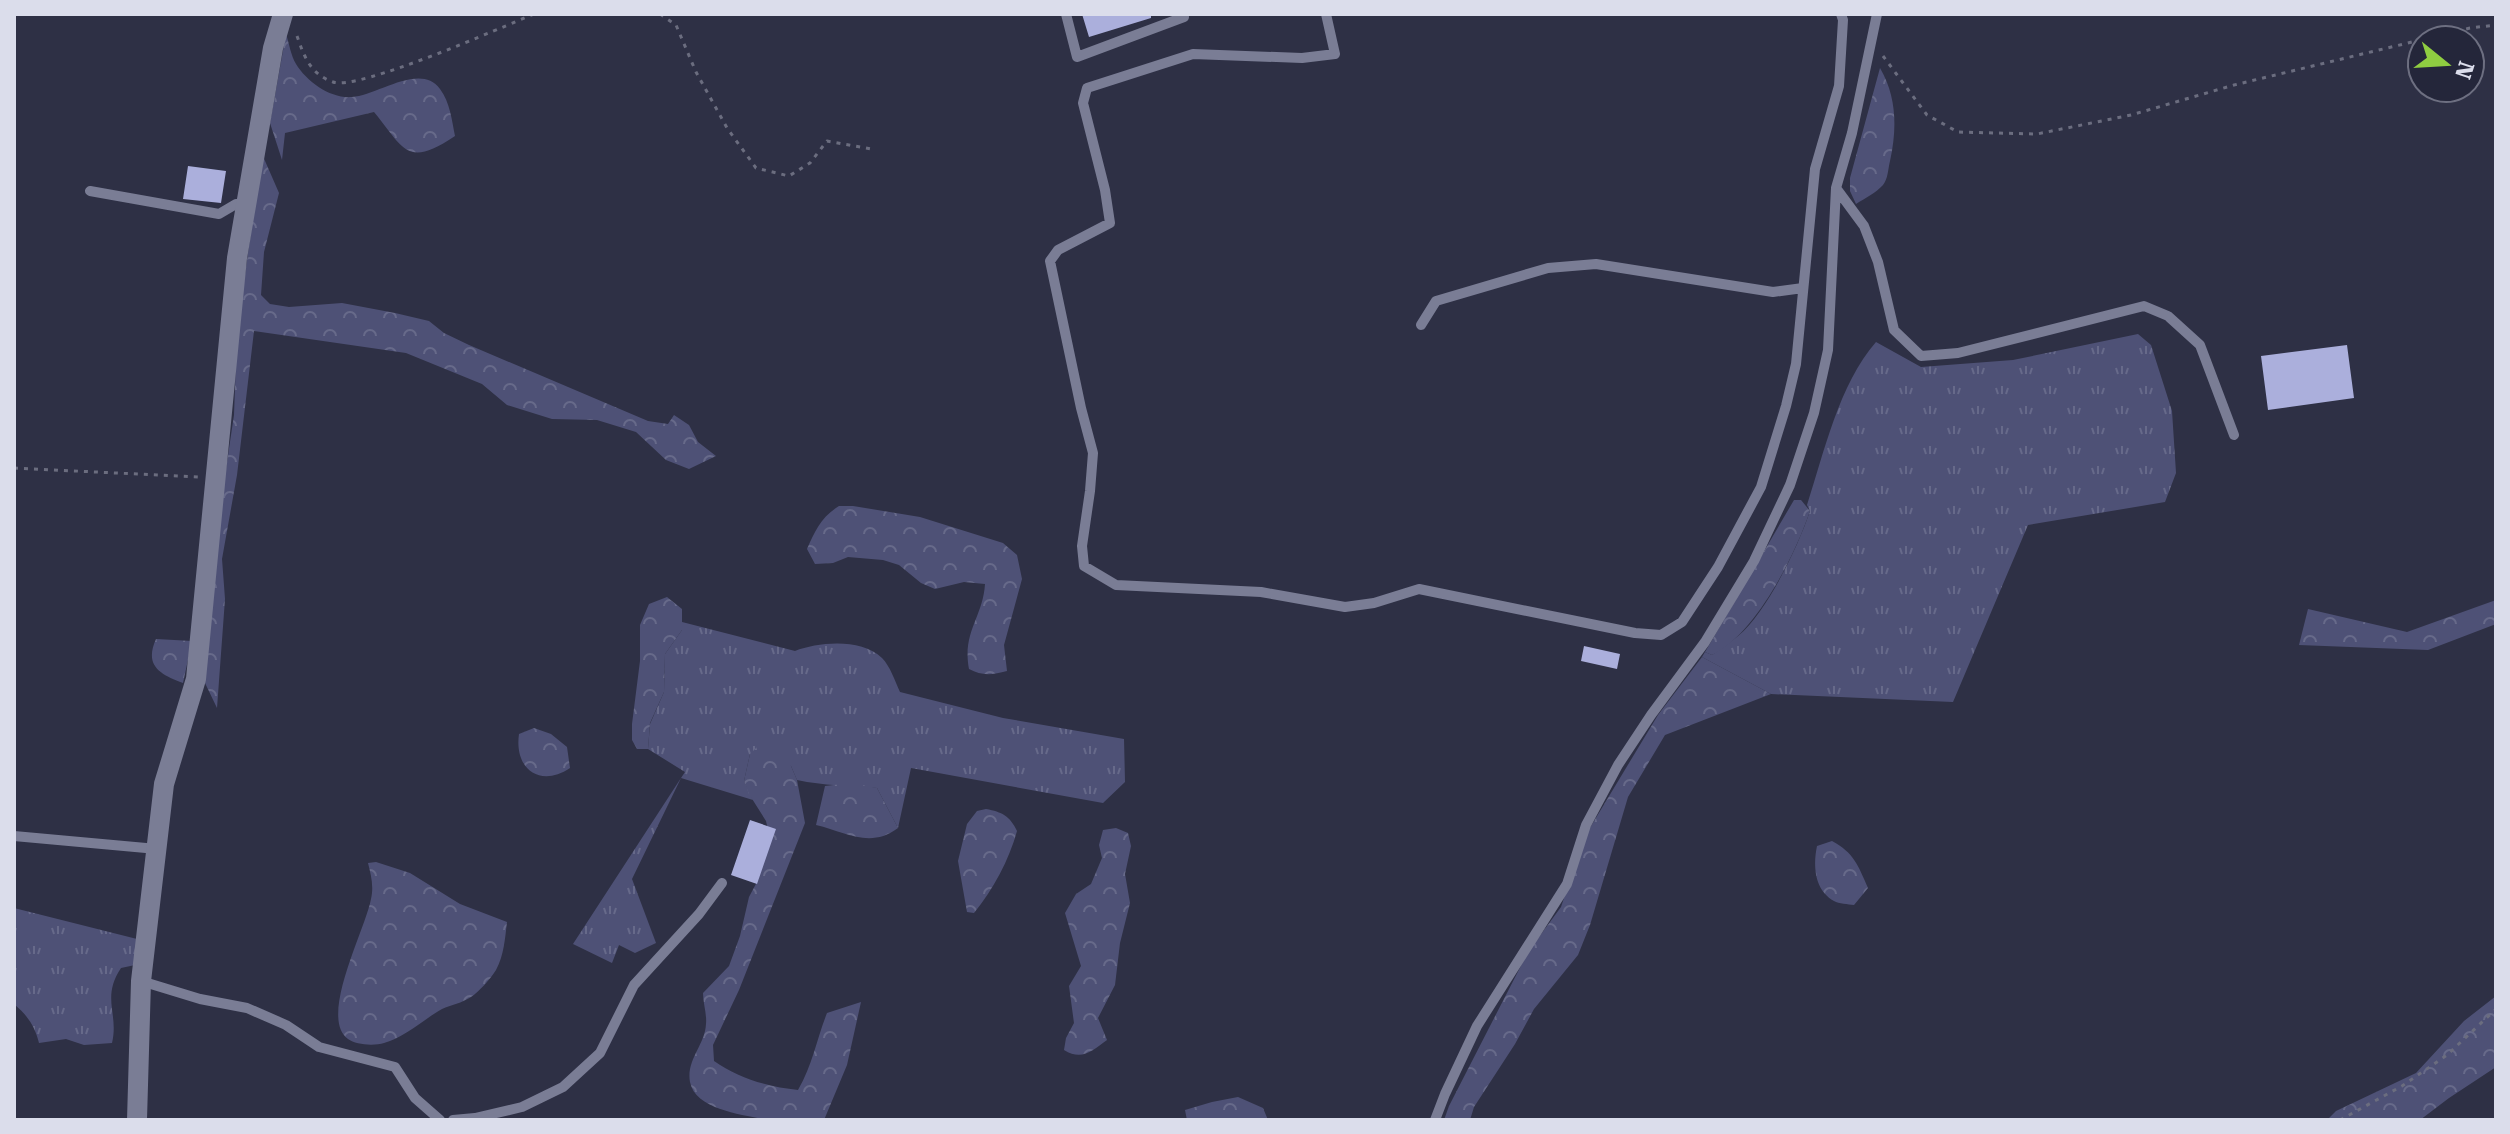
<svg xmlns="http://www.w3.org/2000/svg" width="2510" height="1134" font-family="'Roboto Serif',serif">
<defs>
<pattern id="grass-tufts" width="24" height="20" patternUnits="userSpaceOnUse" patternTransform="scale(2)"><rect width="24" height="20" fill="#4e5176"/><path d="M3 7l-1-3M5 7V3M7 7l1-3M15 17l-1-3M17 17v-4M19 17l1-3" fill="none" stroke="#676a8a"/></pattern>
<pattern id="forest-crowns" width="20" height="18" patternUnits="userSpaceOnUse" patternTransform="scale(2)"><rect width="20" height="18" fill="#4e5176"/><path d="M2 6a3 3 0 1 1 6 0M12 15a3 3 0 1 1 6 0" fill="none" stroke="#676a8a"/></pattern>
</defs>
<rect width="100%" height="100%" fill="#2e3045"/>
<path fill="url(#grass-tufts)" d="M2138,334L2151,345L2172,411L2176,473L2165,502L2028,525L1953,702L1771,694L1702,657L1705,652L1712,655C1721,649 1730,643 1738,636C1767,612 1798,547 1810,511L1807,505C1824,453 1839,384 1876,342L1921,367L2013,360Z
M682,622L795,651C819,642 861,638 882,658C890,666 895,681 900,692L1003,718L1124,739L1125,782L1103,803L911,768L898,828L877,788C849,785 824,786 797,780L791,766L750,754L744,781L753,800L681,778L632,879L656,943L635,953L619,945L612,963L573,944L681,778L685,772L648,749L650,724L664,692L665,654L682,630Z
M14,908L137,939L135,965L121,968C101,998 119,1014 112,1043L84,1045L66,1039L39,1043C35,1026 27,1015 14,1004Z"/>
<path fill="url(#forest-crowns)" d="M286,34C289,43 291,56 296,64C307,82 331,99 352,97C377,96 420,62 440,89C450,102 452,121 455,136C406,169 404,148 374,112L285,133L282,160L270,123Z
M1880,68C1897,97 1897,129 1890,161C1888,169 1888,179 1883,185C1876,193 1865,198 1856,204L1850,191V178Z
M262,154L279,193L264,252L261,295L270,304L289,307L342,303L395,313L429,321L444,333L469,345L648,421L668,424L674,415L689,425L698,442L716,456L689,469L666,460L636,432L597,420L552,419L507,405L482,384L406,353L254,331L237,475L222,559L225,599L217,708L205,683L223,489L234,415L237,331Z
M1794,500H1801L1810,511C1795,555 1756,634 1712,655L1705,652Z
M839,506H853L920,517L1003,543L1017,555L1022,579L1004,645L1007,671C992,675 982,676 969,669C962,632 983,617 985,584L964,582L935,589L921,583L899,565L883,560L848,557L833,563L815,564L807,549C815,531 821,517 839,506Z
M667,597L682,609V630L665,654L664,692L650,723L648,749H637L632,740V724L640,661V625L649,604Z
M2496,600V624L2428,650L2299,645L2308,609L2407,632Z
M156,639L192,641L183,683C160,674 144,666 156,639Z
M1702,657L1771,694L1665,735L1628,797L1590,925L1578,955L1534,1009L1515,1044L1474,1107L1470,1120H1444L1449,1106L1528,952L1561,907L1585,836L1658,715Z
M534,728L551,734L567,747L570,768C540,788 514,769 519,734Z
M768,746L782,753L791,766L797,780L805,823L739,990L713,1045L714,1061C738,1078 768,1087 798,1090C813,1064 816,1041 827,1013L861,1002L847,1065L824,1120C805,1120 781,1124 762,1119C740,1114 695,1109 690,1082C686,1060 705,1045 706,1024C707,1014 703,1003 703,993L729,966L740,936L749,897L758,880L769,834L766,821L749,794L744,781L750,754L757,747Z
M851,783L877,788L898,828C870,849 846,832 816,825L825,786Z
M986,809C1002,812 1010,816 1017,831C1009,860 993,890 974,913L967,912L958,861L967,824L977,811Z
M1116,828L1128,833L1131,846L1125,874L1130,903L1120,943L1115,985L1098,1018L1107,1040C1092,1051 1082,1061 1064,1050L1066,1038L1074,1023L1069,986L1081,966L1065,913L1076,894L1091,884L1102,858L1099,845L1103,830Z
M1832,841C1854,853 1858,865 1868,888L1854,905C1848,904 1839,904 1834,901C1814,890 1813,865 1817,846Z
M376,862L410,873L460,904L507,922C505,938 504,955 496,970C491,978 479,992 471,997C462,1003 451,1005 442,1009C424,1019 404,1038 384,1043C374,1046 356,1045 348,1039C318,1018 366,928 371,899C374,886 371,875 368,863Z
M2496,996V1067L2449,1098L2420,1120H2327L2336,1111L2416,1073L2464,1021Z
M1238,1097L1263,1108L1268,1120H1187L1185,1110L1212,1102Z"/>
<path fill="#abafdc" d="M1082,14H1151V18L1089,37Z
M188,166L226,171L221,203L183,199Z
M2347,345L2354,398L2268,410L2261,356Z
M1584,646L1620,654L1617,669L1581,661Z
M750,820L776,829L757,884L731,875Z"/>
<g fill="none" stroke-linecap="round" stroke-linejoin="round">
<path stroke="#6b6d7f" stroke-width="3" stroke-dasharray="4 6" stroke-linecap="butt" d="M660,14L676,25L696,72L727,128L756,168L789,176L810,163L827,141L871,149
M297,36C304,56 310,74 333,82C358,91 502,27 534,14
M1883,56L1927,115L1958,132L2037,134L2131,115L2234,85L2470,28L2496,25
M14,468L198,477
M2340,1120L2402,1086L2447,1055L2496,1009"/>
<path stroke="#7a7d95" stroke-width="10" d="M1066,14L1077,57L1184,17L1183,14
M1326,14L1335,54L1302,58L1193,54L1087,88L1083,103L1105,190L1110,223L1058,250L1050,261L1081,408L1093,453L1090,491L1082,546L1084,566L1116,585L1261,592L1345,607L1374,603L1419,589L1635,633L1661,635L1682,622L1718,567L1761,487L1786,406L1796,364L1815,169L1839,86L1843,20L1841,14
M1836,188L1864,226L1878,262L1894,330L1921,356L1958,353L2144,306L2168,316L2200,345L2234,435
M90,191L219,214L236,204L245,206
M1421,325L1436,301L1548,268L1596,264L1773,292L1803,288
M14,836L157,849
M141,981L200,999L247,1008L286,1025L319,1047L395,1067L415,1098L440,1120
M453,1120L475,1118L522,1107L563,1087L600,1053L634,985L699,914L722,883
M1435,1120L1445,1094L1477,1026L1567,884L1586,825L1618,765L1651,715L1705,642L1754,561L1790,485L1814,413L1828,350L1836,188L1852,133L1877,14"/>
<path stroke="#7a7d95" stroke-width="20" d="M137,1120L141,981L164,784L196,679L237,258L273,48L283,14"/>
</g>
<rect width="2510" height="1134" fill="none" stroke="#dbddeb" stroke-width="32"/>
<g transform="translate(2446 64) rotate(108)"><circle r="38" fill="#24263a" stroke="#6d6f81" stroke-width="2"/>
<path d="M0-6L14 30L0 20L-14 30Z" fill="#8fcd41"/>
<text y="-12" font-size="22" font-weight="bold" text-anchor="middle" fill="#dbddeb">N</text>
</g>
</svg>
